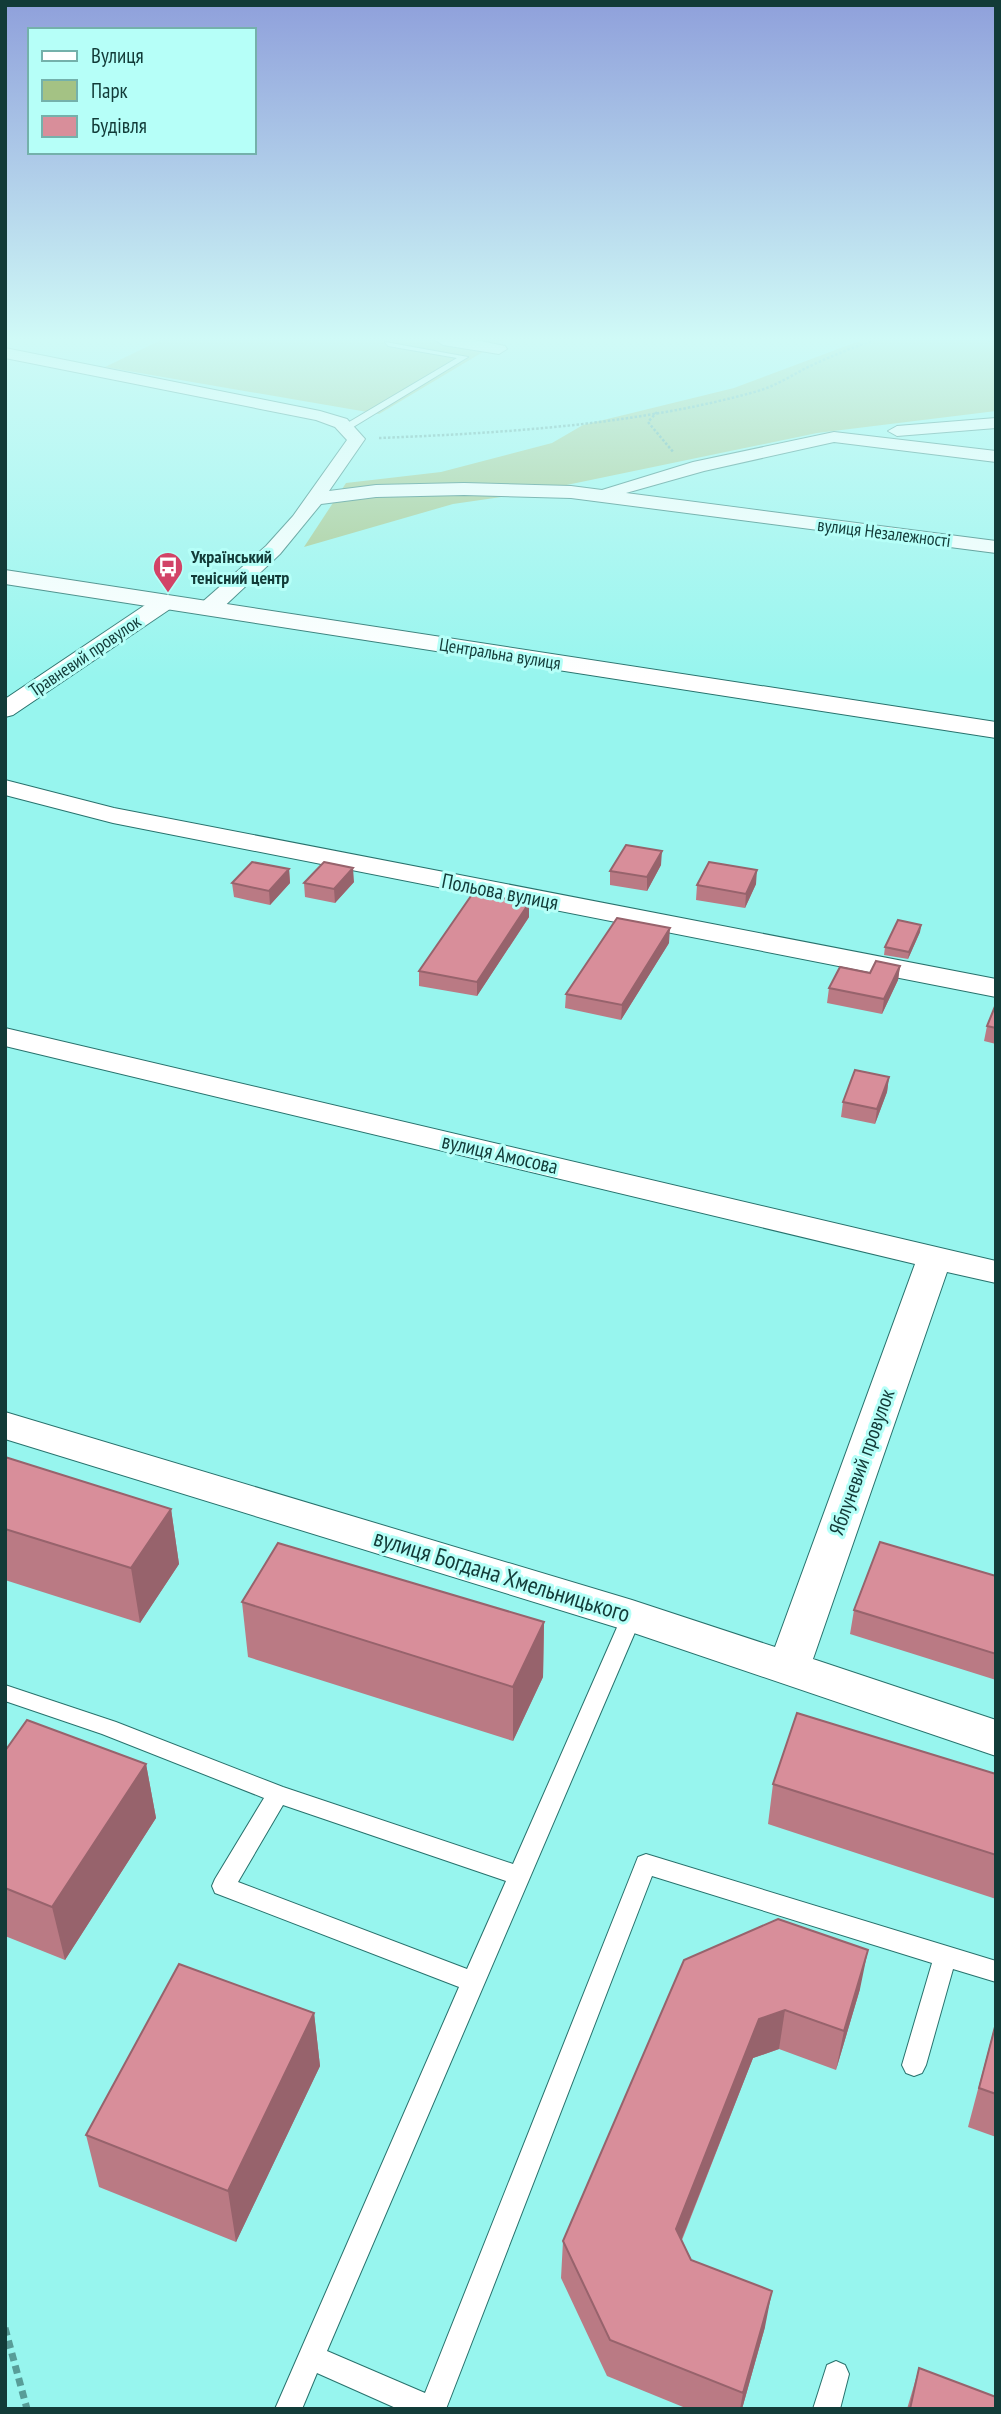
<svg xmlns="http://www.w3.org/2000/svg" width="1001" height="2414" font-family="'PT Sans Narrow',sans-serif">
<rect width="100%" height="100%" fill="#97f5ee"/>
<path fill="#a4c284" d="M161,340H503L379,414L105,367Z
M862,340H996V411L817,433L528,493L453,504L304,547L346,483L441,472L552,443L583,425L734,388Z"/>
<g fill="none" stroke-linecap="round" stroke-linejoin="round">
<g stroke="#28726d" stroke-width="2">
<path id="lane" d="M385,342L468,357L350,429H344V425L457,358L388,346Z
M632,1608L639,1611L642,1616L327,2351L425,2393L638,1857L646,1854L996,1961V1982L953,1969L926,2065L922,2073L914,2076L906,2073L902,2065L932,1963L652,1876L446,2409H398L317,2373L302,2409H275L459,1987L215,1893L212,1886L215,1879L264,1798L102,1734L5,1701V1685L116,1722L283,1787L513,1864L622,1616L625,1611ZM283,1805L506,1881L467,1969L238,1882Z
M836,2361L845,2365L849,2374L840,2409H813L827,2365Z"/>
</g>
<g stroke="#28726d" stroke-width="2">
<path id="street" d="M435,340H475L505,346L507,349L499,354L443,345Z
M5,348L320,411L347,419L365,439L329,491L376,485L464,483L571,486L602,490L693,462L834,432L996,451V462L834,442L704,471L626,493L996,541V553L571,498L464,495L376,497L321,504L280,554L216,614H200L197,609L200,604L266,546L293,516L347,440L335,427L316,420L5,358Z
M996,418V428L897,436L888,431L897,426Z
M165,596L173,597L176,602L173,607L13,715L5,717V699L157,597Z
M5,780L114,808L996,979V997L113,823L5,795Z
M5,1028L996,1261V1283L947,1272L813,1659L996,1720V1756L625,1630L5,1439V1412L632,1600L775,1647L915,1264L5,1046Z"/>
</g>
<g stroke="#28726d" stroke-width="2">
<path id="secondary" d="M5,570L996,722V738L5,584Z"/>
</g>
<path stroke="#589d98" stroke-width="2.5" stroke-dasharray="2.5 2" stroke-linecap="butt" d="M988,340L996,343
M657,412L648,422L674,453
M379,438C503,433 638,425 758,391C775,386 791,376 806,368C829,357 851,348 875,340"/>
<path stroke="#589d98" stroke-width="7" stroke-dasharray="8 5" stroke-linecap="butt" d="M5,2328L27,2409"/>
<use href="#lane" fill="#fff" fill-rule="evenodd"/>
<use href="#street" fill="#fff" fill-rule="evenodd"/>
<use href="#secondary" fill="#fff" fill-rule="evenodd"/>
</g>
<path fill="#ba7a84" d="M661,865L647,891L610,885V871Z
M289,869L290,883L270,905L234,897L232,883Z
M354,882L335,903L305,897L304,883Z
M756,884L745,908L696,900L697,885Z
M529,903V917L477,996L419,986V971Z
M921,925L920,932L908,959L884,955L885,947Z
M669,943L621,1020L565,1008L566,994Z
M900,966L898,980L882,1014L827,1003L829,988L870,973Z
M996,1004V1044L984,1041L987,1026Z
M889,1077L887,1092L875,1124L841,1117L843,1102Z
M5,1457L171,1509L179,1564L140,1623L5,1580Z
M996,1576V1680L850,1634L854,1610Z
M242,1602L544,1622L543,1677L513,1741L248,1657Z
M5,1751L146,1764L156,1818L65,1960L5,1936Z
M996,1774V1899L768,1824L773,1784Z
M684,1960L860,1989L836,2070L779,2049L753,2058L682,2240L691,2260L765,2327L742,2409H688L607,2376L561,2278L563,2241Z
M314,2013L320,2066L236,2242L99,2187L86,2135Z
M996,2021V2137L968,2127Z
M919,2368L996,2409H907Z"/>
<path fill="#97636c" d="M662,851L661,865L647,891V877Z
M353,868L354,882L335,903L334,889Z
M289,869L290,883L270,905L269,891Z
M757,870L756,884L745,908L746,894Z
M529,903V917L477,996V982Z
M921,925L920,932L908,959L909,952Z
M670,928L669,943L621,1020L622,1005Z
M900,966L898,980L882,1014L884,999Z
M889,1077L887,1092L875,1124L877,1109Z
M171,1509L179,1564L140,1623L131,1568Z
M544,1622L543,1677L513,1741V1687Z
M146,1764L156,1818L65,1960L52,1907Z
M868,1950L860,1989L836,2070L844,2031Z
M785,2010L779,2049L753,2058L671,2266L676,2229L759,2019Z
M314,2013L320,2066L236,2242L228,2191Z
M772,2291L765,2327L742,2409H740L743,2393Z"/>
<path fill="#d88e9a" stroke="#97636c" stroke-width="2" d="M626,845L662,851L647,877L610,871Z
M252,862L289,869L269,891L232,883Z
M324,862L353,868L334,889L304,883Z
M709,862L757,870L746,894L697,885Z
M473,893L529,903L477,982L419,971Z
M617,918L670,928L622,1005L566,994Z
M898,920L921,925L909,952L885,947Z
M876,961L900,966L884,999L829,988L840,967L870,973Z
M996,1004V1028L987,1026Z
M855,1070L889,1077L877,1109L843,1102Z
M5,1457L171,1509L131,1568L5,1529Z
M880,1542L996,1576V1654L854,1610Z
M278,1543L544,1622L513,1687L242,1602Z
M797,1713L996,1774V1855L773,1784Z
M27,1720L146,1764L52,1907L5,1888V1751Z
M778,1919L868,1950L844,2031L785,2010L759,2019L676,2229L691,2260L772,2291L743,2393L610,2340L563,2241L684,1960Z
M179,1964L314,2013L228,2191L86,2135Z
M996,2023V2094L979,2088Z
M919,2368L996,2397V2409H910Z"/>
<linearGradient id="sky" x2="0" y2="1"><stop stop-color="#8fa0db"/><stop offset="0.5" stop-color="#d0faf7"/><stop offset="1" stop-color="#d0faf7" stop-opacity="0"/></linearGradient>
<rect width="1001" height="678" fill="url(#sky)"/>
<defs>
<g id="bus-pin" transform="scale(1.575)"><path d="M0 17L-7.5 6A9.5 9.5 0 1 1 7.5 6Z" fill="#d24367" stroke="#b6fff8"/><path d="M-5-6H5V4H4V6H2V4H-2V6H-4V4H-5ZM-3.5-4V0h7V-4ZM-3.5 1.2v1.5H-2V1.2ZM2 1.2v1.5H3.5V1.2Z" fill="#fff"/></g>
</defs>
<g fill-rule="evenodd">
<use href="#bus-pin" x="168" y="567"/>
</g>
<g text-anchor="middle" stroke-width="6" stroke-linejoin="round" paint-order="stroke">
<g font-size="18" fill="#123b38" stroke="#b6fff8">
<text transform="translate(884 533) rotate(7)" y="6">вулиця Незалежності</text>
<text transform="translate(500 654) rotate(9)" y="6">Центральна вулиця</text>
<text transform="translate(85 656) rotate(-34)" y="6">Травневий провулок</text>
</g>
<g font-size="18" font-weight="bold" fill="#123b38" stroke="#b6fff8" text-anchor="start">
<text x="191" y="563">Український<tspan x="191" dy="21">тенісний центр</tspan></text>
</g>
<g font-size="21" fill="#123b38" stroke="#b6fff8">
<text transform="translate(500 892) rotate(11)" y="7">Польова вулиця</text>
<text transform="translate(500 1154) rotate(13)" y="7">вулиця Амосова</text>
<text transform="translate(862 1462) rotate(-70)" y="7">Яблуневий провулок</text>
</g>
<g font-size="24" fill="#123b38" stroke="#b6fff8">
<text transform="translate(502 1576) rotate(17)" y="8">вулиця Богдана Хмельницького</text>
</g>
</g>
<rect width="1001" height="2414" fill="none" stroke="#123b38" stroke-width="14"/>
<rect x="28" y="28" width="228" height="126" fill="#b6fff8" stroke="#74b1ab" stroke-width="2"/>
<rect x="42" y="51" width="35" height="10" fill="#ffffff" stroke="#74b1ab" stroke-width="2"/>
<text x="91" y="63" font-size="21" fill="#123b38">Вулиця</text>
<rect x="42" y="80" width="35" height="21" fill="#a4c284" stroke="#74b1ab" stroke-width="2"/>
<text x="91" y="98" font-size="21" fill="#123b38">Парк</text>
<rect x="42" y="116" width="35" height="21" fill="#d88e9a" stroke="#74b1ab" stroke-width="2"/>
<text x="91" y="133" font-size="21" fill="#123b38">Будівля</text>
</svg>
